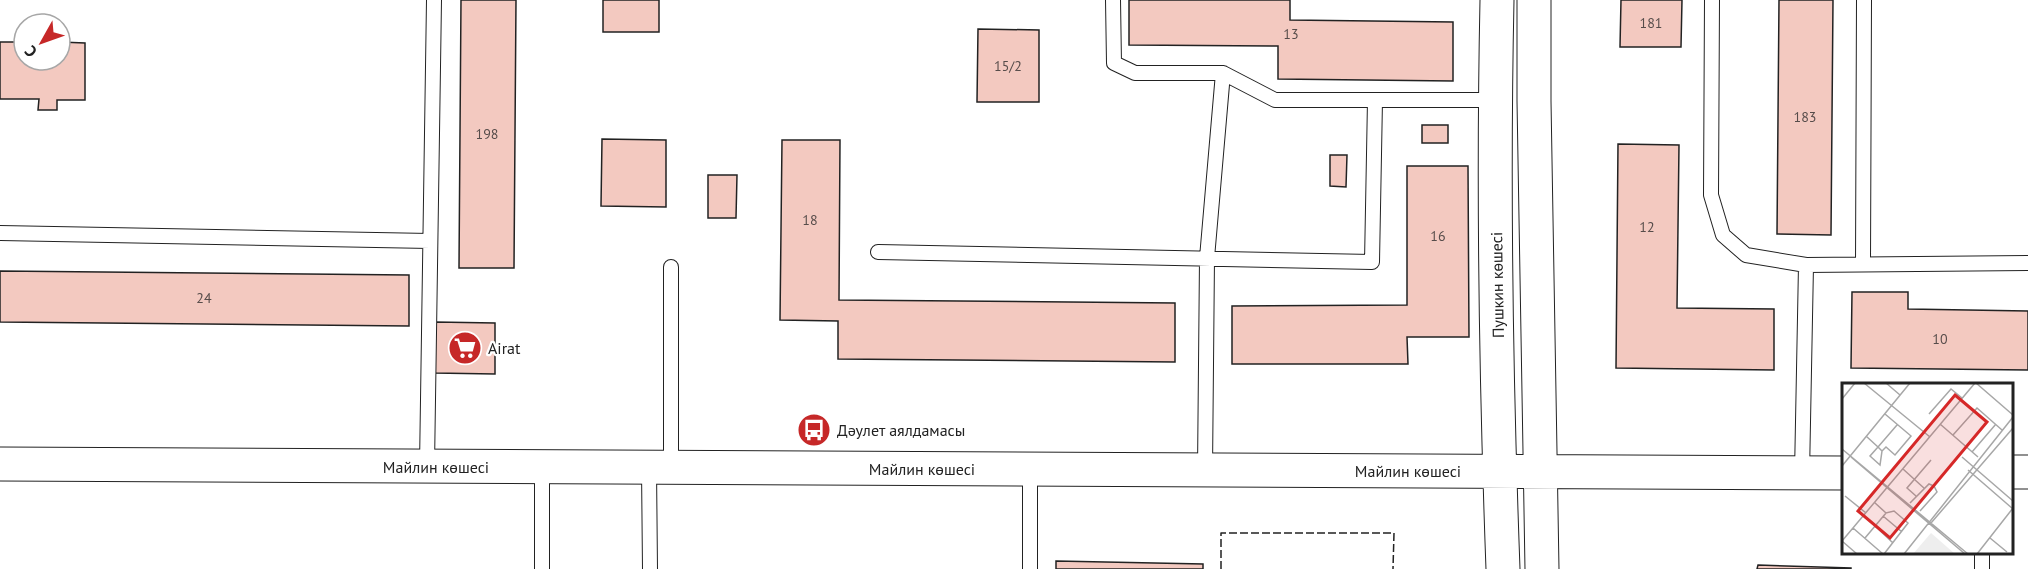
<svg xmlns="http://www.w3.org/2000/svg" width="2028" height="569" font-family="'PT Sans',sans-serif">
<rect width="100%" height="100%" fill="#fff"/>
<path fill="#f3c9c0" stroke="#222" stroke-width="1.5" d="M461,0H516L514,268H459Z
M603,0H659V32H603Z
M1129,0H1290V20L1453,22V81L1278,79V46L1129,45Z
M1621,0H1682L1681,47H1620Z
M1779,0H1833L1831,235L1777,234Z
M978,29L1039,30V102H977Z
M0,42H24V60H60V42L85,43V100H57V110H38L39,99H0Z
M1422,125H1448V143H1422Z
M602,139L666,140V207L601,206Z
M782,140H840L839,300L1175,303V362L838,359V321L780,320Z
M1618,144L1679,145L1677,308L1774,309V370L1616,368Z
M1330,155H1347L1346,187L1330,186Z
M1407,166H1468L1469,337H1407L1408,364H1232V306L1407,305Z
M708,175H737L736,218H708Z
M0,271L409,275V326L0,322Z
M1852,292H1908V309L2028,311V370L1851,368Z
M435,322L495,323V374L434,373Z
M1056,561L1203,564V569H1056Z
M1758,565L1851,568V569H1757Z"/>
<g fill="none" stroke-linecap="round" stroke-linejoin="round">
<g stroke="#222" stroke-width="16">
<path id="lane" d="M1113,0L1114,63L1135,73H1223L1275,100H1495
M1712,0L1711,195L1723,235L1746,255L1806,265L1802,474
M0,233L430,241
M878,252L1372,262L1375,100
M1863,264L1864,0
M1806,265L2028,263
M427,466L434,0
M671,467V267
M649,468L650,569
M1205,470L1207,258L1223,73
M1982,552V569
M542,569V467
M1030,569V470"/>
</g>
<g stroke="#222" stroke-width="35">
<path id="secondary" d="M1497,0C1493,190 1496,380 1503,569
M1534,0V101L1542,569
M0,464L1844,473
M2012,472H2028"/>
</g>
<use href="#lane" stroke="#fff" stroke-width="14"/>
<use href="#secondary" stroke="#fff" stroke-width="33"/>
<path stroke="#222" stroke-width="1.5" stroke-dasharray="8 3" stroke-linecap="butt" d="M1221,569V533H1394L1393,569"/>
</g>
<defs>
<g id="supermarket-disc" transform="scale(1.725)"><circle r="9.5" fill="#c62828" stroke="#fff"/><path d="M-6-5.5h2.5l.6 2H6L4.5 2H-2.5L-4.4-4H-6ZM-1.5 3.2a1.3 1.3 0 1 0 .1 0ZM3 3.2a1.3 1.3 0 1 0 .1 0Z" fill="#fff"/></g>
<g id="bus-disc" transform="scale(1.725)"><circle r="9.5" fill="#c62828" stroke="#fff"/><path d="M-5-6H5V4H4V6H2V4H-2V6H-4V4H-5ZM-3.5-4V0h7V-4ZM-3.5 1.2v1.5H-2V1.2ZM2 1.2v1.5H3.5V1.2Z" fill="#fff"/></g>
</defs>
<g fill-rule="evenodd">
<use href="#supermarket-disc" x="465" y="348"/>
<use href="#bus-disc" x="814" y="430"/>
</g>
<g text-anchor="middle" stroke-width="4.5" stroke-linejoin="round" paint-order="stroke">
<g font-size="14" fill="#564c4a">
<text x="1651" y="28">181</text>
<text x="1291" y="39">13</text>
<text x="1008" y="71">15/2</text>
<text x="1805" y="122">183</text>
<text x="487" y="139">198</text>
<text x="810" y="225">18</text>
<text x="1647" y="232">12</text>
<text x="1438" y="241">16</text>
<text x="204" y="303">24</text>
<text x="1940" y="344">10</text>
</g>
<g font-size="16" fill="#222" stroke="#fff">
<text transform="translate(1497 285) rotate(-91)" y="6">Пушкин көшесі</text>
<text x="436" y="473">Майлин көшесі</text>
<text x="922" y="475">Майлин көшесі</text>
<text x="1408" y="477">Майлин көшесі</text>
</g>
<g font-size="16" fill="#222" stroke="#fff" text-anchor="start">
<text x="488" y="354">Airat</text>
<text x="837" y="436">Дәулет аялдамасы</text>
</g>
</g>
<g transform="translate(1842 383)">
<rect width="171" height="171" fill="#fff"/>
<path d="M89,150L113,171H71Z" fill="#eee"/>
<path fill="none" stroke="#a7a7a7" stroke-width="1.5" d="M22,0L88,54M44,0L58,12M134,0L171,32M0,16L13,0M87,31L109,6L120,15M98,41L136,74M111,52L135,25L160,47M24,53L36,64L40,68L38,82L28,73L36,64L55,42M0,66L126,171M40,68L44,64L53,72L69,53L43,31M130,69L154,41M9,74L123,171M120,74L171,118M0,83L68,0M61,86L83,106M126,87L171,126M3,113L24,130M74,113L65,105L89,77M32,119L44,130L52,128L66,140L42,171M68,120L87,101L92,103L95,109L78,128M41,133L60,149M89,140L171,45M33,143L51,160M11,145L41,171M23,155L44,130M148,155L165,169M0,158L133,0M0,158L15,171M62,171L171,34M135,171L171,125"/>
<path fill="#d62828" fill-opacity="0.15" stroke="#d62828" stroke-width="3" d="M113,12L145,39L48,155L16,128Z"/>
<rect width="171" height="171" fill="none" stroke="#222" stroke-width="3"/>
</g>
<g transform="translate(42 42) rotate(230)"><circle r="28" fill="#ffffff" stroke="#a7a7a7" stroke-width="1.5"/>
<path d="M0-4.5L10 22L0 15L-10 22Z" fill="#c62828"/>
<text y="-9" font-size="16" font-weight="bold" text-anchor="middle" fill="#222222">С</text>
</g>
</svg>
